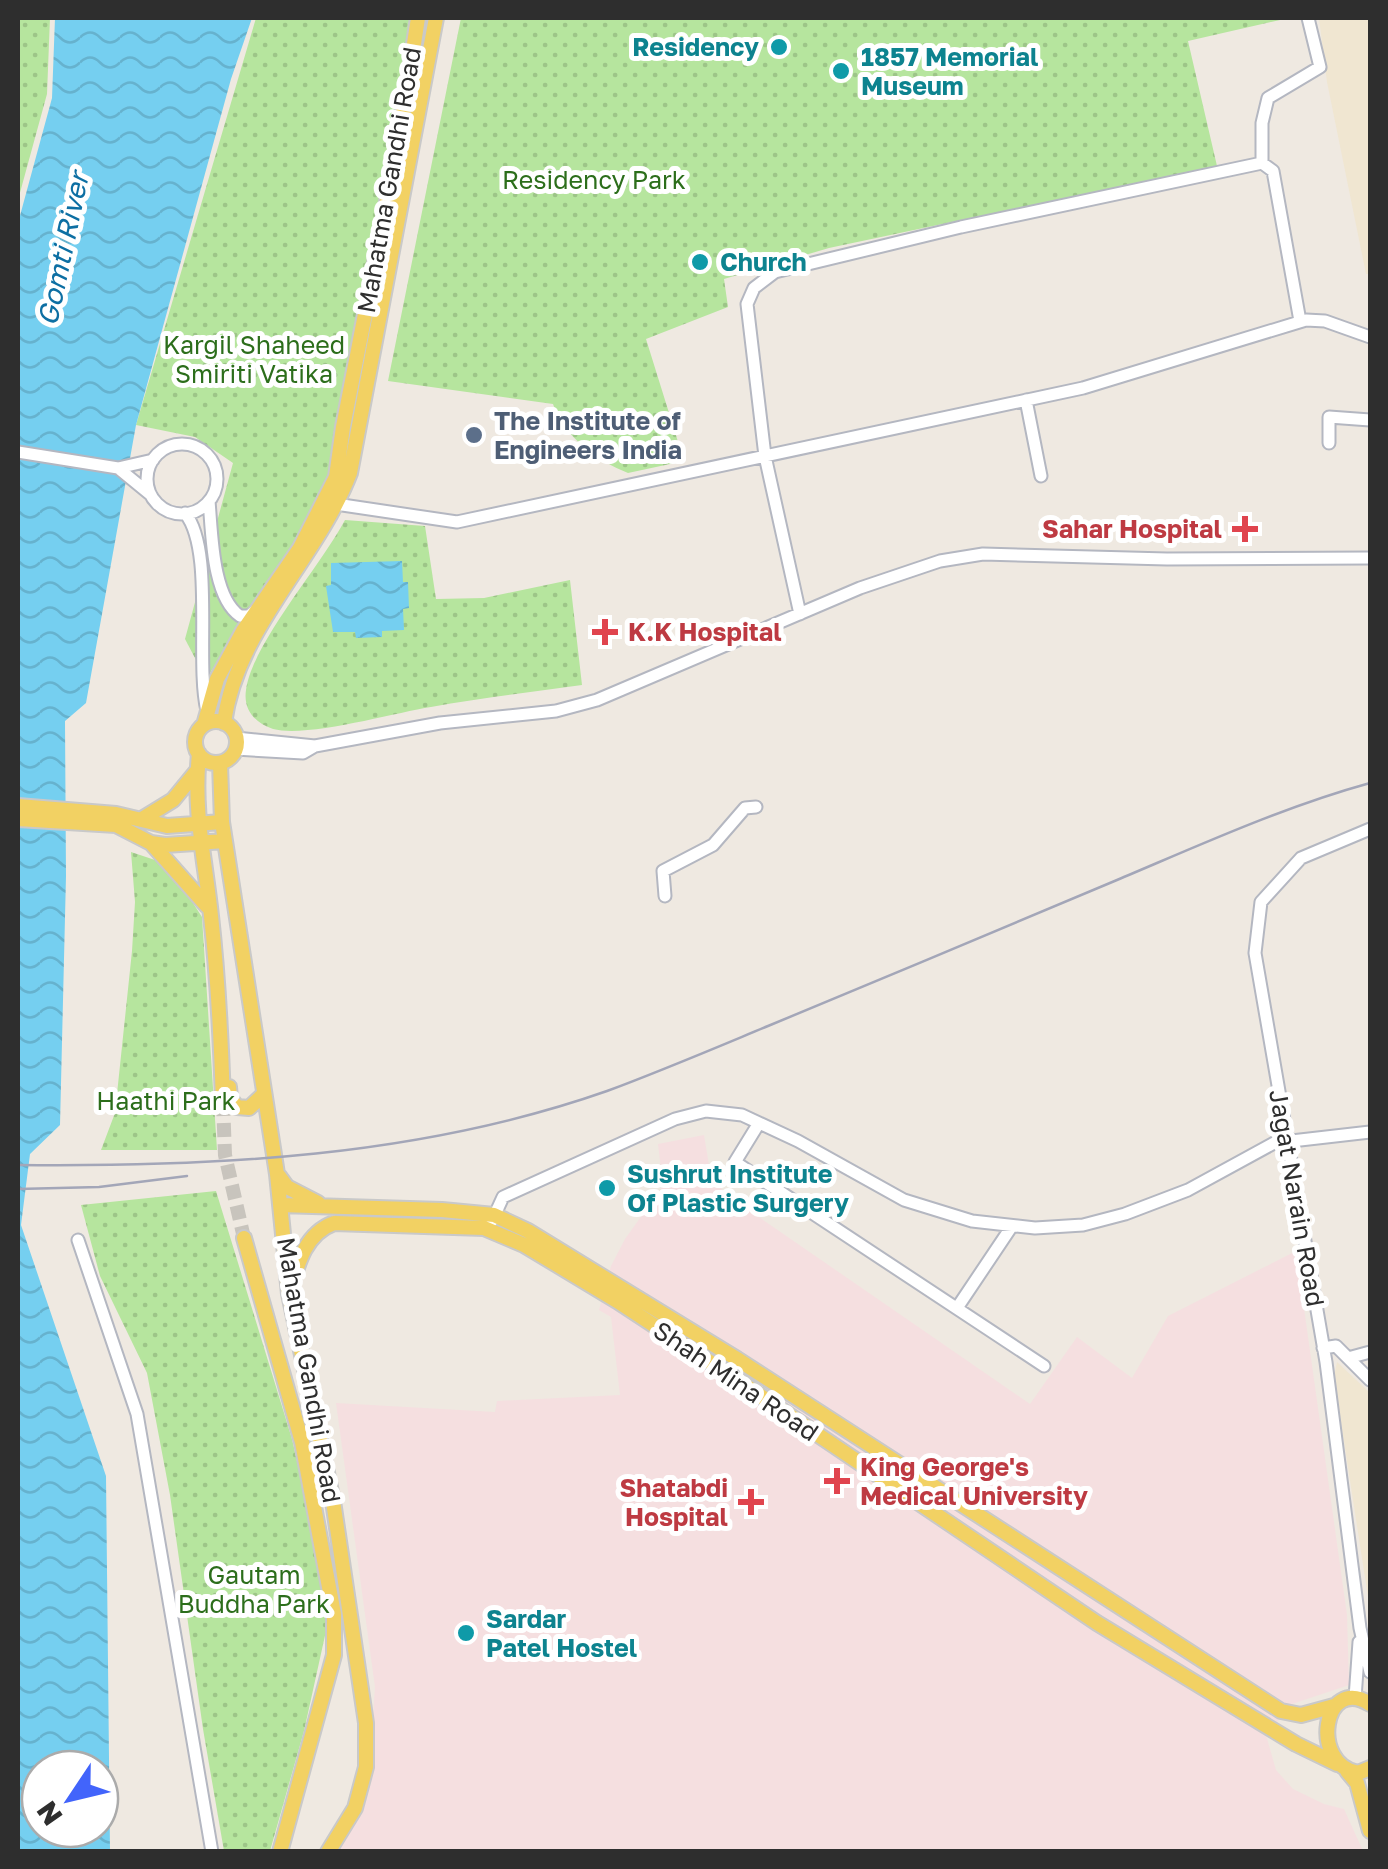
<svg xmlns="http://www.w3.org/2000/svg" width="1388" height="1869" font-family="'Golos Text',sans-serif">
<defs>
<pattern id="park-dots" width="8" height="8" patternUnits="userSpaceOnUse" patternTransform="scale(2.5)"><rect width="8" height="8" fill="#b6e59e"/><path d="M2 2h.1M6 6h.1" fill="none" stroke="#9dc588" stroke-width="1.8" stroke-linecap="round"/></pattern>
<pattern id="water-waves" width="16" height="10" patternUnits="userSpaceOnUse" patternTransform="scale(2.5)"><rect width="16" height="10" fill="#75cff0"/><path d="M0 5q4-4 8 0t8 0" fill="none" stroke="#66b2ce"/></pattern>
</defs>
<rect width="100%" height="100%" fill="#efe9e1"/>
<path fill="#f0e6d1" d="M1319,18H1370V274H1366L1327,82Z
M1337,1362L1370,1393V1610L1334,1377Z"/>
<path fill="#f5dfe0" d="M704,1135L710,1171L724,1193L1030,1404L1077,1337L1132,1378L1168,1316L1296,1251L1347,1615L1349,1685L1292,1704L1266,1735L1276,1770L1293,1789L1324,1804L1344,1809L1363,1851H337L352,1829L368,1788L375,1687L336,1403L495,1412L497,1401L620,1395L611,1317L599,1310L611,1266L625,1239L663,1186L658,1144Z"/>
<path fill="url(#park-dots)" d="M18,18H50L47,94L18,200Z
M256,18H411L330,477L299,538L206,679L185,639L233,463L195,437L136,425Z
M461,18H1289L1188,41L1217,166L829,248L724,279L728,307L646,339L684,461L628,473C598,461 563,436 553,404L388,381Z
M345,520L425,526L436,599L484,598L570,580L582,685C532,692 481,698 431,707C393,713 307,738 273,729C255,723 243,710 246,690C252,644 320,567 345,520Z
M131,852L155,860L180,883L202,917L217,1150H101L115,1113L132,951L135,902Z
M216,1191L292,1439L326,1590V1631L304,1731L270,1851H224L203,1729L170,1495L147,1373L100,1276L81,1205Z"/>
<path fill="url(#water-waves)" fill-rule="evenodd" d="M55,18H252L231,79L136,425L86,703L65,721L66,876L60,1125L30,1154L21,1225L106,1476L110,1851L18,1852V223L52,98ZM40,1769H100V1829H40Z
M402,561L403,582H408L409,608L403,609L404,630L382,631V637L356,638L355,632H333L326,586L331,585V563Z"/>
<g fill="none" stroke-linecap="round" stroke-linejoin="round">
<path stroke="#c8c4bd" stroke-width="14" stroke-dasharray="14 7" stroke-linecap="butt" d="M223,1102L225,1155L244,1238"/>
<g stroke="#b4b7c1" stroke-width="15">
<path id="minor" d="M1300,321L1273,171L1262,163V123L1268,98L1320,67L1308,18
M1026,400L1041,476
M1329,443V417L1370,420
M147 479a35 35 0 1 1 70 0a35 35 0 1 1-70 0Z
M18,452L118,468L151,495
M118,468L153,460
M209,501C212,533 212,597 240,616H249L255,611
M329,503L457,522L1083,388L1306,320L1325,321L1370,337
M185,513C215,550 195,660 207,711
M800,614L765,456L747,304L754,288L775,272L961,227L1262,163
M236,738L315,746
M235,749L303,753L315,746L440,723L556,711L597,700L860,588L940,561L983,554L1167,559L1370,558
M1370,829L1301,858L1261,902L1255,953L1326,1362L1360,1628L1370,1672
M665,896L663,871L713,845L745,808L756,807
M759,1123L735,1162L1044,1366
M492,1221L503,1197L675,1119L706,1111L742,1115L798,1141L904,1200L972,1221L1035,1228L1083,1225L1125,1214L1188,1190L1274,1143L1370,1132
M78,1240L137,1414L212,1852
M957,1308L1012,1226
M1323,1348L1336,1346L1370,1380
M1348,1358L1370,1352
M1355,1698L1359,1642"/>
</g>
<g stroke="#c9c9c9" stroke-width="18">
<path id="major" d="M195 742a21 21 0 1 1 42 0a21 21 0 1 1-42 0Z
M224,723C237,627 316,561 350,473L436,18
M204,725L217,679L243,631L300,548L336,477L343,427L399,140L418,18
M199,754C193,812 205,859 211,916C218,978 221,1040 223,1102
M220,763L222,822L277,1174L289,1294L333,1501L366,1723V1767L355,1808L328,1852
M18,806L116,814L167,826L222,822
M18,819L116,825L151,843L165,845L225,841
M142,819L173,800L196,772
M152,844L207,906
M229,1087L230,1098L237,1107L249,1108L263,1095
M279,1176L287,1187L318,1203
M280,1205L442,1210L494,1215L528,1231L737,1359L1281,1711L1301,1715L1334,1706
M244,1238L302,1442L334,1614V1655L280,1852
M289,1294C297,1266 304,1234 334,1223L484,1228L524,1245L617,1301L725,1372L1097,1623L1296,1744L1337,1764
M1370,1704C1323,1674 1309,1764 1358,1773L1370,1768
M1347,1771L1357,1783L1370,1831"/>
</g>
<use href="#minor" stroke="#fff" stroke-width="11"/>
<use href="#major" stroke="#f2d163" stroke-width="14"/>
<path stroke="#a3a6b8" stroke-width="2.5" d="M18,1165C215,1167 419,1157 607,1091C661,1071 715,1048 768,1026C885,978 1000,929 1117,880C1200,845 1283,807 1370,783
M18,1189L99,1187L187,1176"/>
</g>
<g fill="#0f9aa8" stroke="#fff" stroke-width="4">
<circle cx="779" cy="47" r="10"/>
<circle cx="841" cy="71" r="10"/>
<circle cx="700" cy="262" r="10"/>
<circle cx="607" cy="1188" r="10"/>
<circle cx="466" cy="1633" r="10"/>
</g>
<circle fill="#5c6f8a" stroke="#fff" stroke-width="4" cx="474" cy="435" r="10"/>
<g fill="#e0444e" stroke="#fff" stroke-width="4">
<path d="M1240 514h10v10h10v10h-10v10h-10v-10h-10v-10h10z"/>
<path d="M600 617h10v10h10v10h-10v10h-10v-10h-10v-10h10z"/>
<path d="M832 1466h10v10h10v10h-10v10h-10v-10h-10v-10h10z"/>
<path d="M746 1487h10v10h10v10h-10v10h-10v-10h-10v-10h10z"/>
</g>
<g text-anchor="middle" stroke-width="10" stroke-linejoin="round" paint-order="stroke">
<g font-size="25" font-weight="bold" fill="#0d838f" stroke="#fff" text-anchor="start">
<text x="759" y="56" text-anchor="end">Residency</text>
<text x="861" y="66">1857 Memorial<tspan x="861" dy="29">Museum</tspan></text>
<text x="720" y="271">Church</text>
<text x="627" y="1183">Sushrut Institute<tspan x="627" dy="29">Of Plastic Surgery</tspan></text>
<text x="486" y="1628">Sardar<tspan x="486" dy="29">Patel Hostel</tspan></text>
</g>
<g font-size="25" fill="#2e2e2e" stroke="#fff">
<text transform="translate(389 180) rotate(-80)" y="9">Mahatma Gandhi Road</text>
<text transform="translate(1297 1198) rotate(80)" y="9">Jagat Narain Road</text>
<text transform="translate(309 1370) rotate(80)" y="9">Mahatma Gandhi Road</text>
<text transform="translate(736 1381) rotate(34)" y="9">Shah Mina Road</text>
</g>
<g font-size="25" fill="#2c6e1b" stroke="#fff">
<text x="594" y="189">Residency Park</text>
<text x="254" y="354">Kargil Shaheed<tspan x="254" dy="29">Smiriti Vatika</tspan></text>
<text x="166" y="1110">Haathi Park</text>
<text x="254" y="1584">Gautam<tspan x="254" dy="29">Buddha Park</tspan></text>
</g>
<g font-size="25" font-weight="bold" fill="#4e5e75" stroke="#fff" text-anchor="start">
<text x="494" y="430">The Institute of<tspan x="494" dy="29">Engineers India</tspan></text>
</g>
<g font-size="25" font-weight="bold" fill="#be3a42" stroke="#fff" text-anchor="end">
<text x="1222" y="538">Sahar Hospital</text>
<text x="628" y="641" text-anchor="start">K.K Hospital</text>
<text x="860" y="1476" text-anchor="start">King George's<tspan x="860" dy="29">Medical University</tspan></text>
<text x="728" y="1497">Shatabdi<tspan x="728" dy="29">Hospital</tspan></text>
</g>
<g font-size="28" font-style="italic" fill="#0d6fa3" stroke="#fff">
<text transform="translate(63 249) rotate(-78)" y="10">Gomti River</text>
</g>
</g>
<rect width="1388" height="1869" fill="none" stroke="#2e2e2e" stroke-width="40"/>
<g transform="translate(70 1799) rotate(235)"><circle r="48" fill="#ffffff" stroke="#ababab" stroke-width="2.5"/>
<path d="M0-8L18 38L0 25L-18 38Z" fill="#4264fb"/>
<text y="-15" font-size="28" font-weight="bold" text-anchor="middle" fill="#2e2e2e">N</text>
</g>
</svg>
